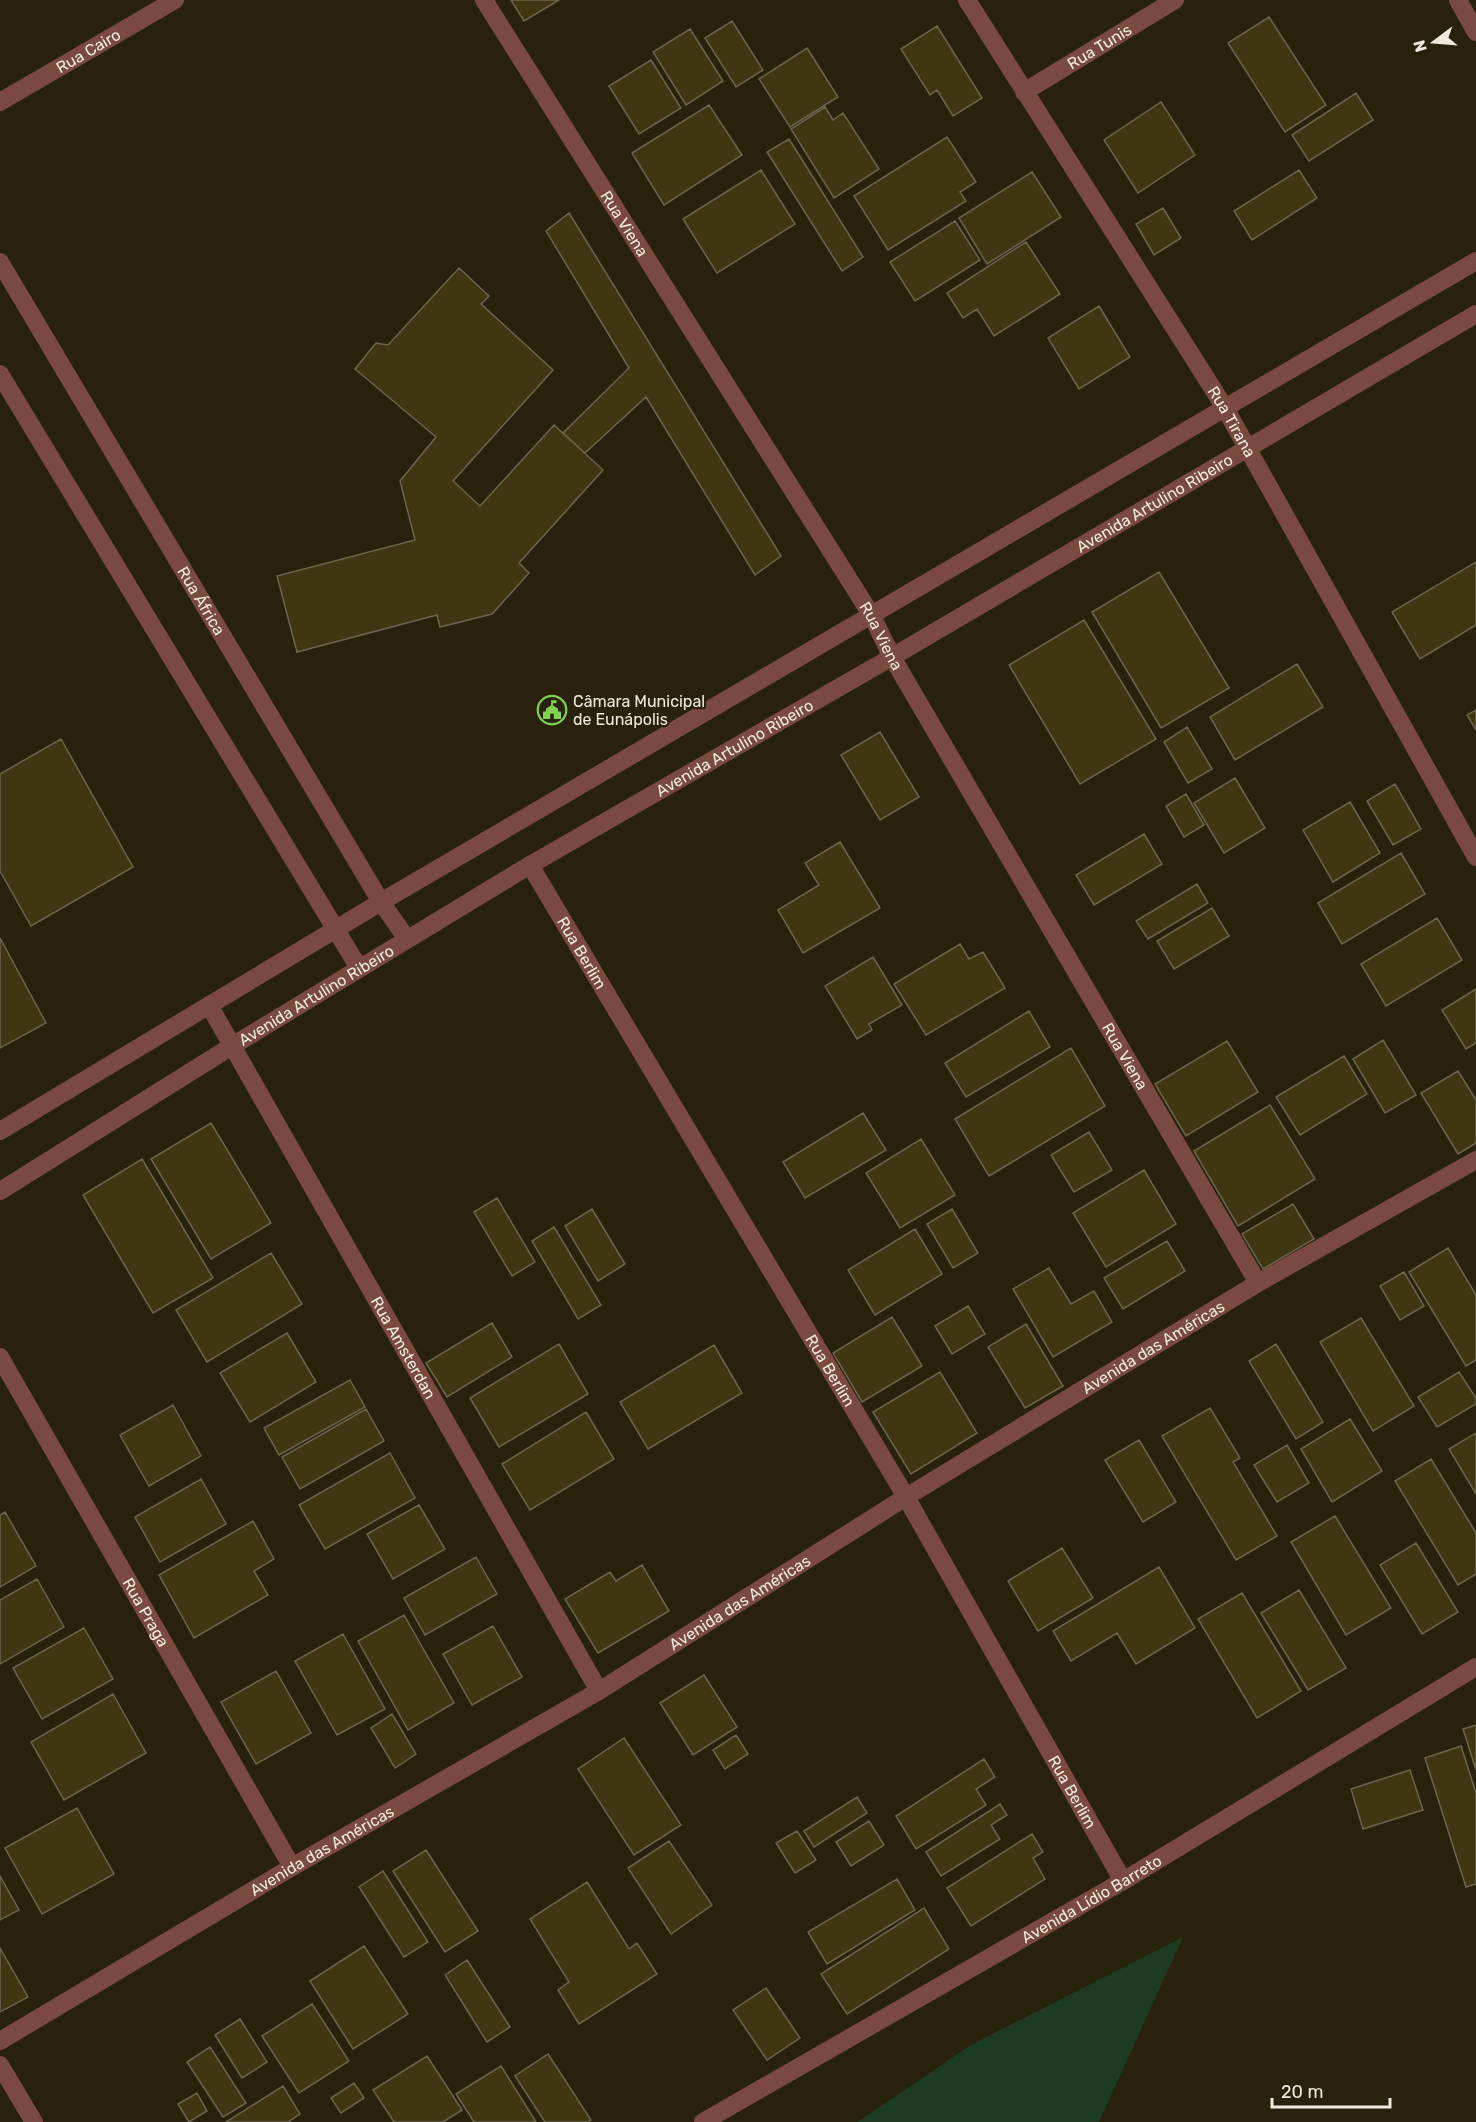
<svg xmlns="http://www.w3.org/2000/svg" width="1476" height="2122" font-family="Rubik,sans-serif">
<rect width="100%" height="100%" fill="#28220d"/>
<path fill="#1d3b21" d="M1183,1937L1099,2122H858L969,2046Z"/>
<path fill="#403611" stroke="#6c654e" stroke-width="1.5" d="M511,0H559L524,21Z
M1269,17L1326,105L1285,132L1228,43Z
M732,21L763,70L736,87L705,38Z
M937,26L982,98L953,116L937,90L930,95L901,49Z
M690,29L723,81L686,105L653,52Z
M807,48L838,97L790,127L759,79Z
M651,60L681,108L639,134L609,86Z
M1356,93L1373,120L1309,161L1292,135Z
M1161,102L1195,155L1138,193L1104,140Z
M709,105L742,155L664,205L632,153Z
M825,107L833,120L843,113L879,169L834,198L791,129Z
M947,137L976,182L960,192L966,201L888,250L854,196Z
M789,139L863,257L842,271L767,152Z
M761,170L795,224L717,273L683,219Z
M1299,170L1317,198L1252,240L1234,211Z
M1032,172L1061,217L987,264L959,218Z
M1163,208L1181,238L1154,255L1136,224Z
M569,213L781,556L755,575L646,397L585,453L563,433L629,368L546,231Z
M955,221L980,260L915,301L890,262Z
M1026,242L1060,294L994,336L977,309L963,318L947,293Z
M459,268L489,296L481,304L553,370L453,481L480,506L554,425L603,470L519,563L529,573L492,614L440,627L437,615L297,652L277,576L415,540L400,481L436,437L355,369L376,343L388,345Z
M1099,306L1130,357L1079,389L1048,338Z
M1476,562V625L1420,659L1392,612Z
M1159,572L1229,688L1161,728L1092,612Z
M1084,620L1156,739L1080,784L1009,665Z
M1297,664L1323,707L1235,760L1210,717Z
M1476,710V730L1467,715Z
M1187,727L1212,769L1188,783L1164,742Z
M880,732L919,797L880,820L841,755Z
M61,739L133,867L31,926L0,871V774Z
M1235,778L1265,828L1224,853L1194,803Z
M1395,784L1421,829L1393,845L1367,801Z
M1186,794L1204,825L1184,837L1166,806Z
M1350,802L1380,853L1333,882L1303,830Z
M1144,834L1162,864L1094,905L1076,875Z
M840,842L880,908L803,953L778,910L819,885L805,863Z
M1401,853L1425,894L1342,944L1318,903Z
M1197,884L1208,903L1148,939L1136,921Z
M1212,908L1229,936L1174,969L1157,941Z
M1437,918L1462,960L1386,1006L1361,964Z
M0,938L46,1023L0,1048Z
M960,944L969,959L983,952L1005,988L926,1035L894,984Z
M873,957L902,1005L869,1024L872,1030L857,1039L825,986Z
M1476,989V1043L1466,1049L1442,1010Z
M1029,1011L1050,1047L966,1097L945,1063Z
M1383,1040L1416,1095L1385,1113L1353,1059Z
M1227,1041L1258,1092L1186,1136L1155,1084Z
M1071,1048L1105,1106L989,1176L955,1119Z
M1344,1056L1367,1094L1300,1135L1276,1097Z
M1458,1071L1476,1100V1143L1458,1154L1421,1093Z
M1270,1105L1315,1179L1238,1226L1194,1151Z
M863,1113L886,1150L805,1198L783,1162Z
M211,1123L271,1223L211,1259L151,1159Z
M1089,1132L1112,1170L1074,1192L1051,1155Z
M921,1139L955,1195L900,1228L866,1173Z
M142,1159L213,1278L153,1313L83,1195Z
M1144,1170L1176,1224L1106,1267L1073,1213Z
M497,1198L535,1262L512,1276L474,1212Z
M1293,1204L1314,1239L1263,1269L1242,1234Z
M592,1209L625,1264L598,1281L565,1226Z
M952,1209L978,1253L953,1268L927,1224Z
M554,1227L601,1305L578,1319L532,1241Z
M915,1229L942,1274L875,1315L848,1270Z
M1167,1241L1185,1271L1123,1309L1104,1278Z
M1448,1248L1476,1295V1360L1466,1366L1409,1272Z
M271,1253L302,1304L207,1362L176,1310Z
M1049,1268L1071,1304L1094,1291L1112,1322L1053,1357L1013,1289Z
M1404,1272L1424,1306L1400,1320L1380,1286Z
M968,1306L985,1334L952,1354L935,1326Z
M892,1317L922,1366L862,1402L833,1353Z
M1361,1318L1414,1406L1373,1431L1320,1342Z
M492,1323L512,1357L447,1397L426,1363Z
M1026,1324L1063,1386L1025,1408L988,1347Z
M287,1333L316,1382L250,1422L220,1373Z
M559,1344L588,1394L499,1447L470,1398Z
M1276,1344L1323,1422L1296,1439L1249,1361Z
M714,1345L742,1393L648,1449L620,1402Z
M940,1372L977,1433L911,1474L873,1412Z
M1459,1372L1476,1398V1404L1437,1427L1418,1397Z
M350,1380L365,1407L279,1455L264,1428Z
M173,1405L201,1456L149,1486L120,1435Z
M1210,1408L1240,1458L1233,1462L1277,1536L1236,1560L1162,1436Z
M366,1409L384,1441L300,1489L282,1457Z
M586,1412L614,1459L530,1510L502,1464Z
M1350,1419L1382,1471L1332,1502L1301,1449Z
M1476,1433V1494L1449,1449Z
M1139,1440L1176,1502L1143,1522L1105,1460Z
M1287,1445L1309,1483L1277,1502L1254,1465Z
M390,1453L415,1498L325,1549L299,1505Z
M1431,1459L1476,1533V1574L1458,1585L1395,1481Z
M201,1479L226,1524L160,1562L135,1517Z
M419,1505L445,1549L393,1579L367,1534Z
M5,1512L36,1566L0,1587V1515Z
M1335,1516L1391,1608L1346,1635L1291,1542Z
M253,1521L274,1559L254,1571L268,1595L194,1638L159,1575Z
M1416,1543L1458,1612L1422,1634L1380,1565Z
M1062,1548L1093,1598L1038,1631L1008,1581Z
M476,1557L497,1594L425,1635L404,1598Z
M642,1565L669,1611L598,1653L565,1599L610,1572L616,1581Z
M1159,1567L1195,1628L1136,1664L1117,1633L1071,1661L1053,1631Z
M37,1579L64,1627L0,1664V1600Z
M1299,1590L1346,1668L1308,1690L1261,1613Z
M1242,1593L1301,1691L1257,1718L1198,1619Z
M404,1615L454,1703L408,1730L358,1641Z
M493,1626L522,1677L472,1705L443,1654Z
M84,1628L113,1679L42,1719L13,1668Z
M343,1634L385,1709L337,1735L295,1661Z
M276,1671L311,1733L256,1764L221,1702Z
M704,1675L737,1727L693,1755L660,1703Z
M113,1694L146,1753L64,1800L31,1742Z
M392,1714L416,1754L395,1768L371,1728Z
M1476,1725V1770L1463,1729Z
M736,1735L748,1754L725,1769L713,1750Z
M624,1738L681,1825L634,1855L578,1769Z
M1461,1746L1476,1793V1884L1466,1887L1425,1758Z
M984,1759L995,1777L976,1789L986,1805L916,1849L896,1816Z
M1410,1770L1423,1810L1363,1829L1351,1789Z
M857,1797L867,1813L814,1847L804,1831Z
M1000,1804L1007,1815L991,1825L1000,1839L941,1876L926,1852Z
M77,1808L114,1874L42,1914L5,1848Z
M869,1821L884,1845L851,1866L836,1842Z
M797,1831L816,1860L795,1873L776,1843Z
M1032,1834L1043,1852L1033,1858L1045,1879L971,1926L947,1888Z
M669,1841L712,1905L671,1934L628,1868Z
M426,1850L478,1931L445,1952L393,1871Z
M383,1871L428,1942L404,1957L359,1887Z
M0,1876L19,1910L0,1920Z
M897,1879L915,1910L827,1964L808,1932Z
M587,1882L629,1949L637,1943L657,1974L579,2024L558,1990L569,1982L530,1919Z
M924,1908L949,1949L847,2014L821,1974Z
M364,1946L408,2014L353,2049L310,1981Z
M0,1948L28,1997L0,2012Z
M467,1960L510,2027L487,2042L445,1975Z
M766,1988L800,2038L767,2060L733,2010Z
M312,2004L349,2061L299,2093L262,2036Z
M240,2019L267,2062L242,2078L215,2035Z
M210,2047L246,2103L223,2117L187,2062Z
M548,2054L591,2120L588,2122H545L515,2076Z
M427,2056L462,2110L443,2122H394L373,2090Z
M501,2066L536,2122H474L456,2094Z
M354,2083L364,2098L341,2113L331,2098Z
M283,2086L300,2114L288,2122H226Z
M197,2093L207,2111L189,2122L178,2104Z"/>
<g fill="none" stroke-linecap="round" stroke-linejoin="round">
<g stroke="#7a493f" stroke-width="18">
<path id="s1" d="M484,0L872,616L892,657L1258,1283"/>
<path id="s2" d="M967,0L1225,408L1476,857"/>
<path d="M1458,0L1476,32"/>
<path id="s3" d="M1024,92L1175,0"/>
<path id="s4" d="M0,102L175,0"/>
<path id="s5" d="M0,262L381,902L407,939"/>
<path d="M0,374L359,968"/>
<path id="s6" d="M530,865L906,1497L1123,1881"/>
<path id="s7" d="M209,1005L599,1691"/>
<path d="M0,1131L381,902L1476,261"/>
<path id="s8" d="M0,1191L232,1046L530,865L892,657L1476,314"/>
<path id="s9" d="M0,1357L292,1867"/>
<path id="s10" d="M0,2041L292,1867L599,1691L906,1497L1258,1283L1476,1160"/>
<path d="M0,2065L34,2122"/>
<path id="s11" d="M703,2122L1123,1881L1476,1667"/>
</g>
</g>
<defs>
<g id="civic-ring" transform="scale(1.5)"><circle r="9.5" fill="#28220d" stroke="#80d052" stroke-width="1.5"/><path d="M-.6-6.5H3V-4.5H.6V-3L4-1V1h2V6H-6V1h2V-1L-.6-3ZM-1.2 2.5V6h2.4V2.5Z" fill="#80d052"/></g>
</defs>
<g fill-rule="evenodd">
<use href="#civic-ring" x="552" y="710"/>
</g>
<g text-anchor="middle" stroke-width="4.5" stroke-linejoin="round" paint-order="stroke">
<g font-size="16" fill="#eeebde" stroke="#28220d">
<text dy="6" stroke="none"><textPath href="#s3" startOffset="88">Rua Tunis</textPath></text>
<text dy="6" stroke="none"><textPath href="#s4" startOffset="102">Rua Cairo</textPath></text>
<text dy="6" stroke="none"><textPath href="#s1" startOffset="264">Rua Viena</textPath></text>
<text dy="6" stroke="none"><textPath href="#s2" startOffset="498">Rua Tirana</textPath></text>
<text dy="6" stroke="none"><textPath href="#s8" startOffset="1344">Avenida Artulino Ribeiro</textPath></text>
<text dy="6" stroke="none"><textPath href="#s5" startOffset="394">Rua África</textPath></text>
<text dy="6" stroke="none"><textPath href="#s1" startOffset="750">Rua Viena</textPath></text>
<text dy="6" stroke="none"><textPath href="#s8" startOffset="858">Avenida Artulino Ribeiro</textPath></text>
<text dy="6" stroke="none"><textPath href="#s6" startOffset="102">Rua Berlim</textPath></text>
<text dy="6" stroke="none"><textPath href="#s8" startOffset="372">Avenida Artulino Ribeiro</textPath></text>
<text dy="6" stroke="none"><textPath href="#s1" startOffset="1236">Rua Viena</textPath></text>
<text dy="6" stroke="none"><textPath href="#s10" startOffset="1346">Avenida das Américas</textPath></text>
<text dy="6" stroke="none"><textPath href="#s7" startOffset="394">Rua Amsterdan</textPath></text>
<text dy="6" stroke="none"><textPath href="#s6" startOffset="588">Rua Berlim</textPath></text>
<text dy="6" stroke="none"><textPath href="#s10" startOffset="860">Avenida das Américas</textPath></text>
<text dy="6" stroke="none"><textPath href="#s9" startOffset="294">Rua Praga</textPath></text>
<text dy="6" stroke="none"><textPath href="#s6" startOffset="1074">Rua Berlim</textPath></text>
<text dy="6" stroke="none"><textPath href="#s10" startOffset="374">Avenida das Américas</textPath></text>
<text dy="6" stroke="none"><textPath href="#s11" startOffset="448">Avenida Lídio Barreto</textPath></text>
</g>
<g font-size="16" fill="#eeebde" stroke="#28220d" text-anchor="start">
<text x="573" y="707">Câmara Municipal<tspan x="573" dy="18">de Eunápolis</tspan></text>
</g>
</g>
<g transform="translate(1434 42) rotate(254)" stroke="#28220d" stroke-width="4.5" paint-order="stroke">
<path d="M0-4.5L10 22L0 15L-10 22Z" fill="#eeebde"/>
<text y="-9" font-size="16" font-weight="bold" text-anchor="middle" fill="#eeebde">N</text>
</g>
<path d="M1272 2098v9h118v-9" fill="none" stroke="#eeebde" stroke-width="3"/>
<text x="1281" y="2098" font-size="18" fill="#eeebde" stroke="#28220d" stroke-width="4.5" paint-order="stroke">20 m</text>
</svg>
